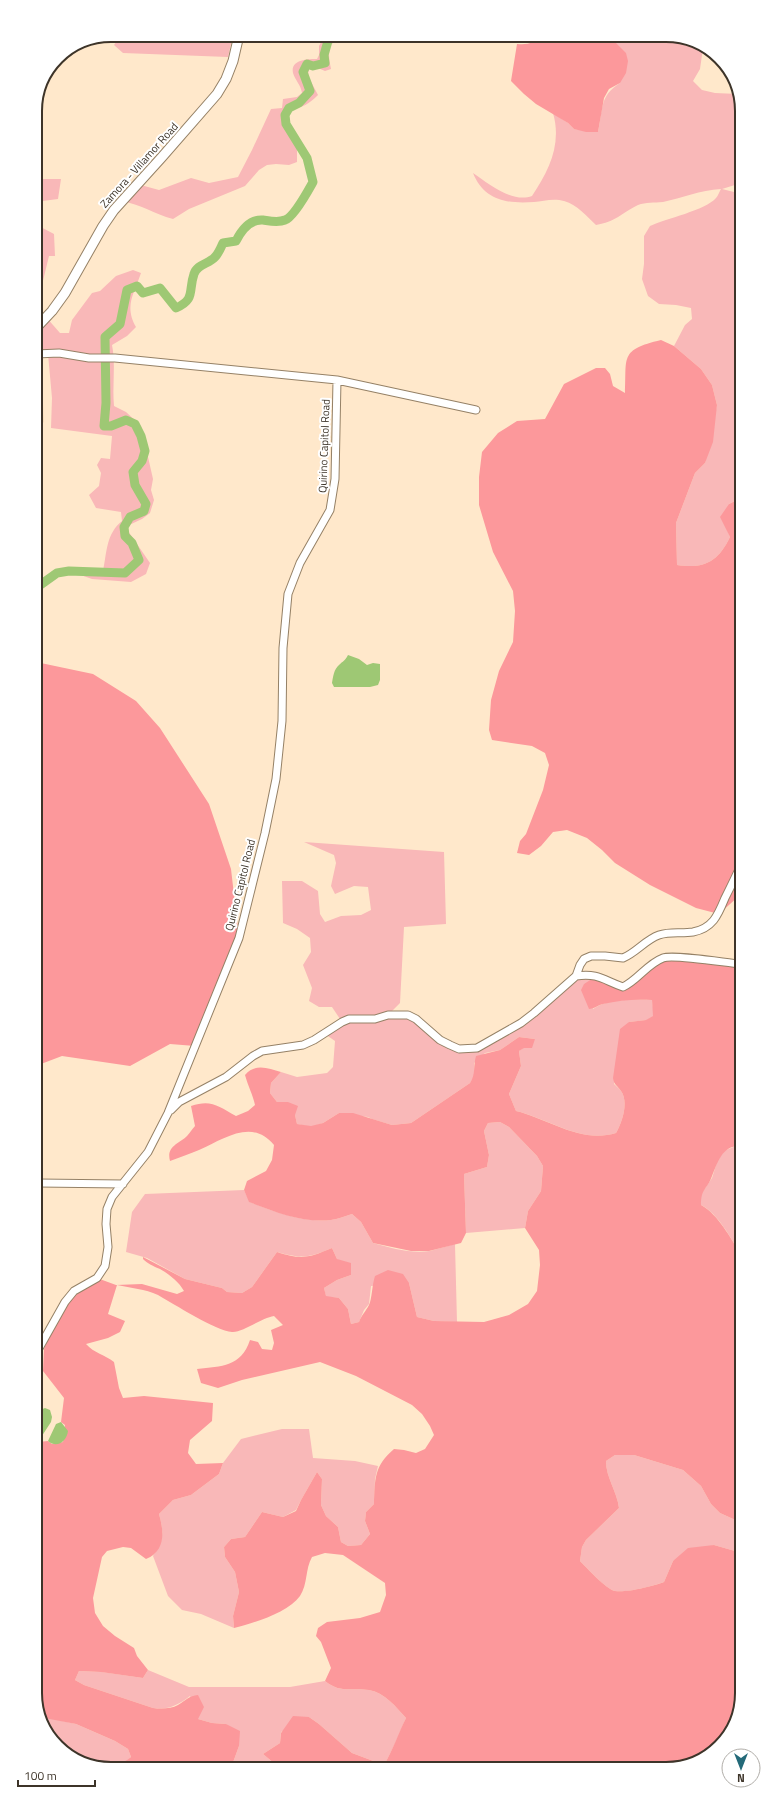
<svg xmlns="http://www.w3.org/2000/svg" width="777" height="1804" font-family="'Titillium Web',sans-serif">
<rect width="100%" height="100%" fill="#ffe8cb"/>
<path fill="#f9ddba" d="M41,363L44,422L36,430V364Z"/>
<path fill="#f9b8b8" d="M121,35H233L228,57L123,53L114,45Z
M325,35H339C327,44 328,55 331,69L325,71L311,65L309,67L308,76L318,95C309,104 301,109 289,108L286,118L297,138V162L289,165L276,164L267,165L259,170L245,186L189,209L173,219C154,214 141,204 121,201L137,184L159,190L191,178L209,183L238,177L252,150L271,109L282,108L283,99L297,97L302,93C301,85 295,80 293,73C290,59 309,59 317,59L319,55V46Z
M599,35H618L640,39L653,35H671L703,48L700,69L693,81L702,90L715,93L738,94V184L722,189L738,193L739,499L729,504L725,525L730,537C718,562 704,569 677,565L676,523L695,473L705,463L717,405L712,385L701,369L674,346L685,325L692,319L691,308L676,305L659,304L648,296L642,279L644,264V236L650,226C665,219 706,210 716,198C718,196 719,192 721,189C700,190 682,198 663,202C654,203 646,202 638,205C622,213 615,222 596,225C586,216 578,205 564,201C554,198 543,201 534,202C506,204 484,200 473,173C489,184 512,203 532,196C549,171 562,144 553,113L568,123L574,129L598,132C603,110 599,96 620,83L616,43Z
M35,179H61L58,199L35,202Z
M35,224L54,234L55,256H49L41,289L36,298L38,326L46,317L60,333H69L72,320L92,293L100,291L116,276L133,270L141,273C134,294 124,306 136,327L127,336L112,345C116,365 112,385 114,406L126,412L141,426L153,479L151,490L154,500L150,513L142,519L127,526L128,531L150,563L146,574L131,582L92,579L75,573H90L103,571C107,552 106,534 122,521L121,512L96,508L89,495L99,486L101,473L97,465L101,458L110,459L112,436L51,428L52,398L48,354H36Z
M304,842L444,852L446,924L404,927L400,1003L388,1015H408L440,1040L468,1049L506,1031L576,976L598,975L593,1009C609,998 633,1000 652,1000L654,1016L647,1020L629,1022L614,1084C616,1086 619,1088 621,1091C629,1102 622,1123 616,1133C581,1144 550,1119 516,1111L509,1094L521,1066L519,1051L535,1039L519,1037L500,1050L485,1053L474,1063L475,1076L470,1083L411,1123L392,1125L372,1119L368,1117L339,1113L323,1123L311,1127L297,1124L295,1115L288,1102H277L270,1093L271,1083L281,1072L297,1077L327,1073L333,1067L335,1041L325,1034L342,1022L332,1007H319L309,1001L312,988L303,965L311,952L310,938L297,929L283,923L282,881H302L318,891L320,914L325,922L341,916L361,915L371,910L368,887L354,886L335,894L331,886L336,863L334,855Z
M500,1122L509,1127L537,1156L543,1166L541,1191L528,1211L525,1228L466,1233L464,1174L487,1167L489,1155L484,1131L488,1123Z
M736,1146H741V1254C730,1238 719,1214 701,1205V1194L712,1178L718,1159L724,1151Z
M244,1190L250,1202C275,1212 303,1223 331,1220C338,1219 345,1216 352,1214L361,1222L373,1243C391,1248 411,1254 430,1251C438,1249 447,1246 455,1244L457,1322L434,1321L417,1317L409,1283L371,1286L369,1304L364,1310L359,1322L351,1324L348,1309L339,1298L326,1297L324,1288L337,1280L351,1275L337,1259L332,1248C308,1258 302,1259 277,1252L252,1287L242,1293L227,1292L222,1288L185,1279L147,1258L126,1252L132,1212L145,1194Z
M282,1429H309L313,1458L355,1461L378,1466L375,1479L374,1504L366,1512L365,1521L370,1534L361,1545L348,1546L341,1542L338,1527L326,1516L321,1505L322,1479L317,1472L301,1500L296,1510L283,1517L262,1512L245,1537L231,1539L224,1547L225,1557L235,1572L239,1592L233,1616L234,1628L201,1614L182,1610L168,1596L153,1556C164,1540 164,1533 159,1514L173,1500L191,1495L219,1474L223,1463L241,1439Z
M615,1455H634L683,1470L701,1486L711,1504L720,1513L742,1523V1553L714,1545L673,1561L664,1582C652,1586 628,1593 615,1591C606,1589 587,1568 580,1561L582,1547L586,1540L619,1508C617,1491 606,1478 606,1461Z
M148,1670L189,1687H290L325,1681C341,1694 351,1687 369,1690C385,1693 396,1707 406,1718C399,1734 393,1750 384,1765L352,1753L319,1724L309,1717L281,1732L280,1743L263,1754L275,1764L284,1768H231L239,1746L226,1724L212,1723L198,1719L190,1696C177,1706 168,1710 153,1708L84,1685L75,1680L79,1671L102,1672L143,1678Z
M40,1718H49L76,1724L115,1741L128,1749L131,1757L126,1762L110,1766H99L65,1753Z"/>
<path fill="#fc989b" d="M543,35H599L616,43L626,53L628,61L626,73L620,83L609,89L604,98L598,132H586L574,129L568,123L536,104L524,94L511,81L517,44C528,45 535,43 543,35Z
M661,340L674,346L701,369L712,385L717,405L713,442L705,463L695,473L676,523L677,565C704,569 718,562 730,537L720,517L729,504L739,499L740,895L719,914L696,908L650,885L615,863L602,850L587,838L567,830L553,832L541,846L529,855L517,853L520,841L526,834L543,790L549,765L545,753L532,746L492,740L489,730L491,700L499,671L513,642L515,611L513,591L493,552L479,505V477L482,452L498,433L517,421L545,419L564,384L596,368H605L610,374L613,386L625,393C627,357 619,350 661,340Z
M36,662L93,674L136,701L160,728L209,804L231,869L239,938L195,1046L170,1044L130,1066L62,1056L41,1064L37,1068Z
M664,957L740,964L741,1146C722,1145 718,1162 712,1176C707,1190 701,1188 701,1205C719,1215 730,1238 741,1254L742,1523L720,1513L711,1504L701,1486L683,1470L634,1455H615L606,1461C606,1478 617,1491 619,1508L586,1540L582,1547L580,1561C587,1568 606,1589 615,1591C626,1593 653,1586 664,1582L673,1561L688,1548L714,1545L742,1553V1693L726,1739L690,1765L284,1768L275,1764L263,1754L280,1743L281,1733L293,1716L309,1717L319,1724L352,1753L384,1765C393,1750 398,1734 406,1718C396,1707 385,1693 369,1690C351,1687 341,1694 325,1681L331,1668L321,1642L316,1636L318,1628L327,1622L360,1618L380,1612L386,1595L385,1583L343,1555L325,1553L312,1557C305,1569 308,1584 300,1596C288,1613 253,1623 234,1628L233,1616L239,1592L235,1572L225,1557L224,1547L231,1539L245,1537L262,1512L283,1517L296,1511L301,1500L317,1472L322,1479L321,1505L326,1516L338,1527L341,1542L348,1546L361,1545L370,1534L365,1521L366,1512L374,1504C375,1479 374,1466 394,1449L404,1450L416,1453L425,1449L434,1435L430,1426L422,1414L412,1405L356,1376L320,1362L242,1380L218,1388L201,1383L197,1369C222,1366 241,1367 250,1340L258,1342L262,1349L272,1350L274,1343L271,1330L283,1325L274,1316C261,1318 242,1333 232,1332C216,1331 174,1304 158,1295C145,1289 131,1288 117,1285L108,1314L125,1321L120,1332L108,1338L86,1344C94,1353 105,1355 114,1362L119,1388L123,1398L144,1396L213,1403L212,1421L190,1440L188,1453L196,1464L223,1463L219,1474L191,1495L173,1500L159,1514C164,1531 166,1551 146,1559L131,1548L123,1547L107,1551L102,1557L93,1598L95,1613L103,1626L115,1636L134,1648L137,1656L148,1670L143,1678L101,1672L79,1671L75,1680L84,1685L153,1708C161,1709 171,1709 178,1705C186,1700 189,1696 198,1695L204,1707L198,1719L212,1723L226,1724L240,1731L239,1746L231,1768L106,1769L99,1766C111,1766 122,1765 131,1757L128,1749L115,1741L76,1724L39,1717L38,1442L48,1441L52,1444L63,1442L65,1425L61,1422L64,1398L43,1371L44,1349L57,1314L65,1302L97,1278L116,1285L142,1284L177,1294L184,1291C179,1282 169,1274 160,1269C153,1266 148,1264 143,1259V1257L185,1279L222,1288L227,1292L242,1293L252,1287L277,1252C302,1260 308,1258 332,1248L337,1259L351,1263V1275L337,1280L324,1288L326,1296L339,1298L348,1309L351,1324L359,1322C361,1316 366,1311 369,1305C372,1299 372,1285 375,1276L388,1270L403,1274L409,1283L417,1317L434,1321L484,1322L509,1315L528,1304L537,1291L540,1265L539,1250L525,1228L528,1211L541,1191L543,1166L537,1156L509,1127L500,1122L488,1123L484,1131L489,1155L487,1167L464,1174L466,1233L461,1243L429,1251H411L373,1243L361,1222L352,1214C345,1216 338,1219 331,1220C303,1223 275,1212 249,1202L244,1190L247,1181L266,1171L272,1160L274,1145C252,1118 224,1139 199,1150C190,1154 180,1157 170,1161C166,1146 179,1144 187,1136C190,1133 192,1129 195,1126L191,1106C211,1099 218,1106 236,1116L248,1111L255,1105C253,1095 248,1086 245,1075C255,1063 268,1068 281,1072L271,1083L270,1093L277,1102H288L298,1106L295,1115L297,1124L311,1126L323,1123L339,1113H353L392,1125L411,1123L470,1083C476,1074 473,1066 476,1056L500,1050L519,1037L535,1039L532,1048H524L519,1051L521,1066L509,1094L516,1111C549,1119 581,1144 616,1133C622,1123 629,1102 621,1091C617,1085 614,1085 613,1078L620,1029L629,1022L646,1020L653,1016L652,1000C636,999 619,1000 603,1004C598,1005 594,1009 589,1009L581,990L584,984L598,975L623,987Z"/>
<path fill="#9ec874" d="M348,655L359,659L367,665L373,663L380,664V680L378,685L370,687H334L332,683C333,677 334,669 339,665C343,661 345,661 348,655Z
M45,1408L50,1410L52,1417L51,1422L38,1442V1413L40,1410Z
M61,1422L68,1431C67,1441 57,1449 48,1441L56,1424Z"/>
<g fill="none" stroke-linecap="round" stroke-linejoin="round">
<path stroke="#9ec874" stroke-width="9" d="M36,588L57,573L69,571L125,573L139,560L132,543L125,536L124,527L130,517L144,511L146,504L135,485L133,472L142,461L145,451L141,436L135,424L126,420L111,426H104L106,403L105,337L120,324L127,290L137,286L143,293L160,288L176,308C196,299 188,291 194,274C197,264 209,264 215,257C219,253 221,247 223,243L236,241C241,231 250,219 263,220C270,221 278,223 285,220C294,217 308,191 313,182L307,158L286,124L285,115L289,108L299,103L310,91L303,72L307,64L313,66L325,63L324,55L328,41L336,35"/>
<g stroke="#958166" stroke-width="9">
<path id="minor" d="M36,354L59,353L89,358H115L337,380L476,410
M576,976C599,973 603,980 623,987C638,980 647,964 663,958C673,954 727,963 740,964
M171,1110L179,1102L226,1077L253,1056L262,1051L303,1045L314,1040L342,1022L349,1019H375L388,1015H408L416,1019L440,1040L450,1045L459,1049L477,1048L521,1023L534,1013L576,976L580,965L584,959L591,956H605L623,958C637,952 645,940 659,935C671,931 681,934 693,932C713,928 718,915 725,898C730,888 735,878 740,867
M38,1183L123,1184
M38,1350L65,1302L74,1291L97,1278L105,1266L108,1247L106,1224L107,1209L112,1197L148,1152L168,1113L239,938L265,833L276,779L282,721L283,648L288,594L300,563L330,510L335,479L337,380"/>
</g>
<g stroke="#958166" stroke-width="11">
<path id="major" d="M36,328L52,311L65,293L103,226L114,210L162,157L217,94L226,79L233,61L239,35"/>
</g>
<use href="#minor" stroke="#fff" stroke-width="7"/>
<use href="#major" stroke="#fff" stroke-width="9"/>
</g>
<g text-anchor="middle" stroke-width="4" stroke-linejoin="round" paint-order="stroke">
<g font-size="11" fill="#3d3429" stroke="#fff">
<text transform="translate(139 165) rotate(-48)" y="4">Zamora - Villamor Road</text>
<text transform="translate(324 446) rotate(-88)" y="4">Quirino Capitol Road</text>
<text transform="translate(240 885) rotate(-76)" y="4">Quirino Capitol Road</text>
</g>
</g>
<path d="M0 0H777V1804H0ZM111 42H666A69 69 0 0 1 735 111V1693A69 69 0 0 1 666 1762H111A69 69 0 0 1 42 1693V111A69 69 0 0 1 111 42Z" fill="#fff" fill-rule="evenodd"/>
<path fill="none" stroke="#3d3429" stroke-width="2" d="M111 42H666A69 69 0 0 1 735 111V1693A69 69 0 0 1 666 1762H111A69 69 0 0 1 42 1693V111A69 69 0 0 1 111 42Z"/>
<g transform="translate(741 1768) rotate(180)"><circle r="19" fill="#ffffff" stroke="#b1aea9"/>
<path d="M0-3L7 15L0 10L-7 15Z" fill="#246a79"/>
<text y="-6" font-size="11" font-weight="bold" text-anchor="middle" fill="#3d3429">N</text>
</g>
<path d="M18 1780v6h77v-6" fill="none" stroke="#3d3429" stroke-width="2"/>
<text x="24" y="1780" font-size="12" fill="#3d3429" stroke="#ffffff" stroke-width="3" paint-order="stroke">100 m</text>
</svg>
